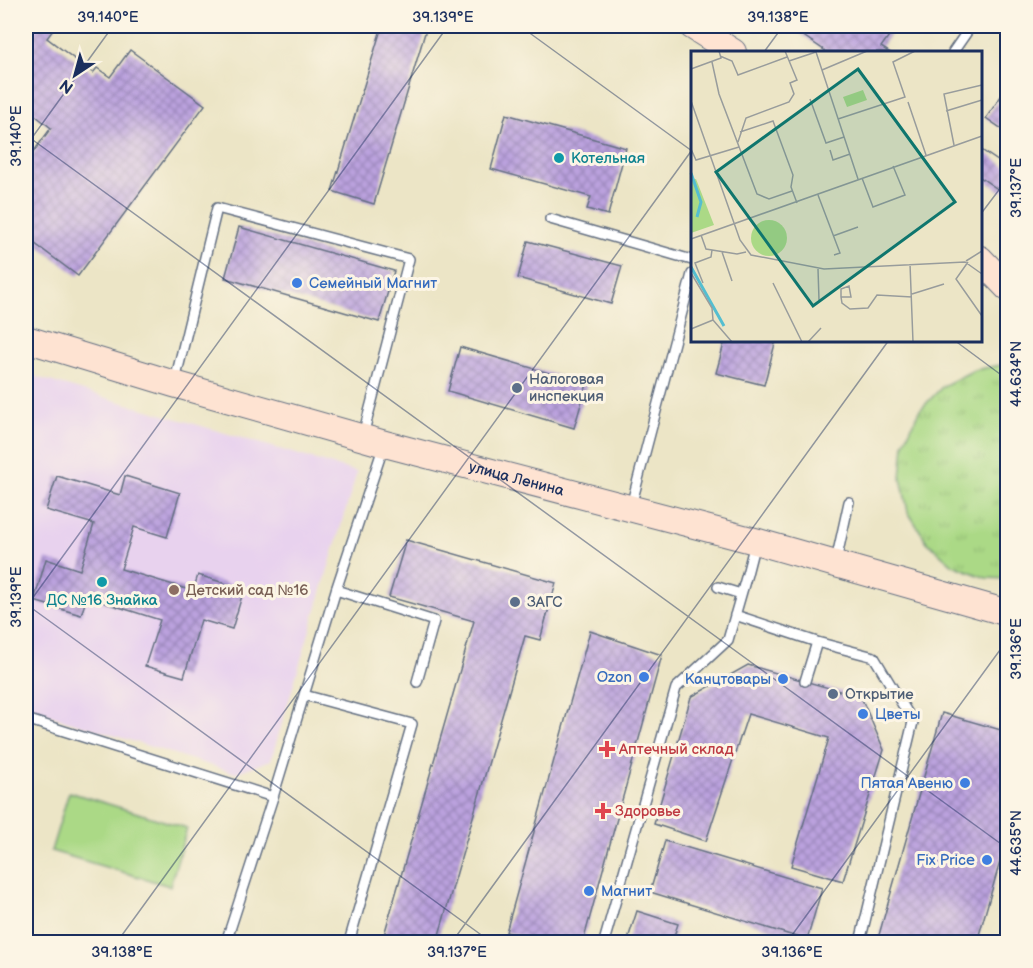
<svg xmlns="http://www.w3.org/2000/svg" width="1033" height="968" font-family="'Balsamiq Sans',sans-serif">
<defs>
<pattern id="grass-tufts" width="24" height="20" patternUnits="userSpaceOnUse" patternTransform="scale(1.5)"><rect width="24" height="20" fill="#abd986"/><path d="M3 7l-1-3M5 7V3M7 7l1-3M15 17l-1-3M17 17v-4M19 17l1-3" fill="none" stroke="#93bb76"/></pattern>
<pattern id="building-cross-hatch" width="8" height="8" patternUnits="userSpaceOnUse" patternTransform="scale(1.5)"><rect width="8" height="8" fill="#bba2de"/><path d="M0 0l8 8M0 8l8-8" fill="none" stroke="#9784b7"/></pattern>
</defs>
<rect width="100%" height="100%" fill="#fcf5e5"/>
<filter id="ink" filterUnits="userSpaceOnUse"><feTurbulence type="fractalNoise" baseFrequency=".0167" numOctaves="2"/><feDisplacementMap in="SourceGraphic" scale="12" xChannelSelector="R" yChannelSelector="G"/><feConvolveMatrix kernelMatrix="1 2 1 2 8 2 1 2 1" color-interpolation-filters="sRGB"/></filter>
<filter id="wash" filterUnits="userSpaceOnUse"><feTurbulence type="fractalNoise" baseFrequency=".008" numOctaves="4" result="noise"/><feDisplacementMap in="SourceGraphic" scale="24" xChannelSelector="R" yChannelSelector="G"/><feGaussianBlur stdDeviation="1.35" result="paint"/><feColorMatrix in="noise" values="0 0 0 0 0 0 0 0 0 0 0 0 0 0 0 0 0 1.4 0 .05"/><feComposite in="paint" operator="in"/></filter>
<g filter="url(#wash)">
<rect width="100%" height="100%" fill="#ece5c6"/>
<path fill="#e8d2ee" d="M26,374L357,472L271,760L235,773L26,708Z"/>
<path fill="url(#grass-tufts)" stroke="#638472" stroke-width="1.5" d="M1007,364V579L986,578L953,565L927,542L908,512L901,478L904,443L919,411L943,386L974,370Z"/>
<path fill="#abd986" stroke="#638472" stroke-width="1.5" d="M69,792L187,828L170,886L51,851Z"/>
<g id="blocks">
<path fill="url(#building-cross-hatch)" d="M26,26H56L47,38L93,73L97,68L110,77L130,50L205,105L78,276L26,237V162L51,128L26,108Z
M382,26H427L374,204L332,191Z
M789,26H896L881,47L889,52H827Z
M1008,86V133L986,118Z
M506,114L626,148L608,215L587,209L591,197L491,169Z
M980,149L1008,168V184L1002,192L980,177Z
M239,227L394,271L379,322L225,278Z
M528,241L622,266L611,304L518,278Z
M725,340H776L764,385L716,373Z
M460,347L587,384L574,428L448,391Z
M57,476L120,495L125,476L180,493L167,537L134,527L121,569L193,591L198,575L244,589L232,629L201,620L184,677L145,666L160,620L87,597L81,615L34,601L46,559L80,570L94,524L46,510Z
M406,540L556,583L540,640L525,636L437,942H382L474,621L389,597Z
M590,631L662,655L583,942H539L506,932Z
M748,665L861,697L884,750L843,881L791,866L829,738L748,714L706,841L654,824L691,697Z
M942,713L1008,732V834L977,942H877Z
M665,841L822,888L807,940L650,892Z
M637,911L678,924L672,942H627Z"/>
</g>
</g>
<g filter="url(#ink)">
<use href="#blocks" fill-opacity="0" stroke="#646f82" stroke-width="1.5"/>
<g fill="none" stroke-linecap="round" stroke-linejoin="round">
<g stroke="#646f82" stroke-width="12">
<path id="lane" d="M953,52L971,26
M550,219L692,260
M175,381L217,208L409,259L363,435
M631,506L692,274
M836,561L849,502
M718,587L741,594
M336,590L434,621L417,682
M735,615L817,642L874,657L913,722L860,942
M805,681L817,642
M304,695L412,724L349,942
M26,719L273,797
M226,942L273,797L336,590L384,445
M604,942L676,688L728,640L747,574L755,543"/>
</g>
<g stroke="#646f82" stroke-width="28">
<g id="secondary">
<path d="M692,26L733,52"/>
<path d="M980,259L1008,288"/>
<path id="s1" d="M26,339L174,384L385,444L755,541L1008,613"/>
</g>
</g>
<use href="#lane" stroke="#fff" stroke-width="9"/>
<use href="#secondary" stroke="#fee3d2" stroke-width="26"/>
</g>
</g>
<path fill="none" stroke="#1b2f5e" stroke-width="1.5" stroke-opacity="0.45" d="M520,26L692,151M764,52L783,26M26,135L1008,849M26,146L113,26M980,215L1008,178M954,340L1008,380M26,604L491,942M26,607L448,26M117,942L692,150M452,942L889,340M787,942L1008,639"/>
<g fill="#0f9aa8" stroke="#fcf5e5" stroke-width="2">
<circle cx="559" cy="158" r="6"/>
<circle cx="102" cy="582" r="6"/>
</g>
<g fill="#3f7fe0" stroke="#fcf5e5" stroke-width="2">
<circle cx="297" cy="283" r="6"/>
<circle cx="644" cy="677" r="6"/>
<circle cx="783" cy="679" r="6"/>
<circle cx="863" cy="714" r="6"/>
<circle cx="965" cy="783" r="6"/>
<circle cx="987" cy="860" r="6"/>
<circle cx="589" cy="891" r="6"/>
</g>
<g fill="#5c6f8a" stroke="#fcf5e5" stroke-width="2">
<circle cx="517" cy="388" r="6"/>
<circle cx="515" cy="602" r="6"/>
<circle cx="833" cy="694" r="6"/>
</g>
<circle fill="#8d6e63" stroke="#fcf5e5" stroke-width="2" cx="174" cy="590" r="6"/>
<g fill="#e0444e" stroke="#fcf5e5" stroke-width="2">
<path d="M604 740h6v6h6v6h-6v6h-6v-6h-6v-6h6z"/>
<path d="M600 802h6v6h6v6h-6v6h-6v-6h-6v-6h6z"/>
</g>
<g text-anchor="middle" stroke-width="6" stroke-linejoin="round" paint-order="stroke">
<g font-size="15" fill="#0d838f" stroke="#fcf5e5" text-anchor="start">
<text x="571" y="163">Котельная</text>
<text x="102" y="605" text-anchor="middle">ДС №16 Знайка</text>
</g>
<g font-size="15" fill="#366cbe" stroke="#fcf5e5" text-anchor="end">
<text x="309" y="288" text-anchor="start">Семейный Магнит</text>
<text x="632" y="682">Ozon</text>
<text x="771" y="684">Канцтовары</text>
<text x="875" y="719" text-anchor="start">Цветы</text>
<text x="953" y="788">Пятая Авеню</text>
<text x="975" y="865">Fix Price</text>
<text x="601" y="896" text-anchor="start">Магнит</text>
</g>
<g font-size="15" fill="#4e5e75" stroke="#fcf5e5" text-anchor="start">
<text x="529" y="384">Налоговая<tspan x="529" dy="17">инспекция</tspan></text>
<text x="527" y="607">ЗАГС</text>
<text x="845" y="699">Открытие</text>
</g>
<g font-size="15" fill="#1b2f5e" stroke="#fcf5e5">
<text dy="5" stroke="none"><textPath href="#s1" startOffset="510">улица Ленина</textPath></text>
</g>
<g font-size="15" fill="#785e54" stroke="#fcf5e5" text-anchor="start">
<text x="186" y="595">Детский сад №16</text>
</g>
<g font-size="15" fill="#be3a42" stroke="#fcf5e5" text-anchor="start">
<text x="619" y="754">Аптечный склад</text>
<text x="615" y="816">Здоровье</text>
</g>
</g>
<g transform="translate(691 51)">
<rect width="291" height="291" fill="#ece5c6"/>
<path d="M60 187a18 18 0 1 1 36 0a18 18 0 1 1-36 0Z" fill="#abd986"/>
<path d="M5,128L23,174L0,182V129Z" fill="#abd986"/>
<path d="M172,39L176,49L156,56L152,46Z" fill="#abd986"/>
<path fill="none" stroke="#54bed0" stroke-width="3" d="M0,122L10,151L6,166M0,216L33,275"/>
<path fill="none" stroke="#989c9c" stroke-width="1.5" d="M29,5L41,10L47,24L96,6M98,10L125,1L167,128M21,11L28,43L66,143L78,148L101,140M0,18L30,7L28,0M131,19L176,0M119,48L135,92L153,86M0,50L49,189L60,204L133,218L274,211L291,223M217,51L235,104M255,60L291,49M147,68L214,46L202,11L224,0M49,81L82,70L102,124L100,136L106,152M47,91L55,67L98,51L103,43L99,32L106,29L94,0M263,94L253,43L291,34M0,98L5,109L48,96M139,99L142,109L159,103M171,127L182,156L214,144L202,115M127,144L149,202L143,204M10,184L15,198L46,203L55,201M142,185L167,176M0,188L291,85M31,201L41,230M275,210L291,200M277,211L265,228L291,265M219,213L222,291M127,218L128,249M0,222L21,257L22,269L41,291M12,232L4,212L20,206L21,199M82,232L111,291M221,243L253,233M150,246H160L158,235L150,238V246L151,252L159,258L177,257L186,244L221,246M0,278L22,269M117,291L130,277"/>
<path fill="#0f766e" fill-opacity="0.15" stroke="#0f766e" stroke-width="3" d="M167,18L264,151L122,255L25,121Z"/>
<rect width="291" height="291" fill="none" stroke="#1b2f5e" stroke-width="3"/>
</g>
<rect width="1033" height="968" fill="none" stroke="#fcf5e5" stroke-width="66"/>
<g transform="translate(75 75) rotate(216)" stroke="#fcf5e5" stroke-width="4.5" paint-order="stroke">
<path d="M0-4.5L10 22L0 15L-10 22Z" fill="#1b2f5e"/>
<text y="-9" font-size="16" font-weight="bold" text-anchor="middle" fill="#1b2f5e">N</text>
</g>
<rect x="33" y="33" width="967" height="902" fill="none" stroke="#1b2f5e" stroke-width="2"/>
<g font-size="15" text-anchor="middle" fill="#1b2f5e">
<text x="108" y="22">39.140°E</text>
<text x="443" y="22">39.139°E</text>
<text x="778" y="22">39.138°E</text>
<text transform="translate(16 136) rotate(-90)" y="5">39.140°E</text>
<text transform="translate(1016 188) rotate(-90)" y="5">39.137°E</text>
<text transform="translate(1016 374) rotate(-90)" y="5">44.634°N</text>
<text transform="translate(16 597) rotate(-90)" y="5">39.139°E</text>
<text transform="translate(1016 649) rotate(-90)" y="5">39.136°E</text>
<text transform="translate(1016 843) rotate(-90)" y="5">44.635°N</text>
<text x="122" y="957">39.138°E</text>
<text x="457" y="957">39.137°E</text>
<text x="792" y="957">39.136°E</text>
</g>
</svg>
